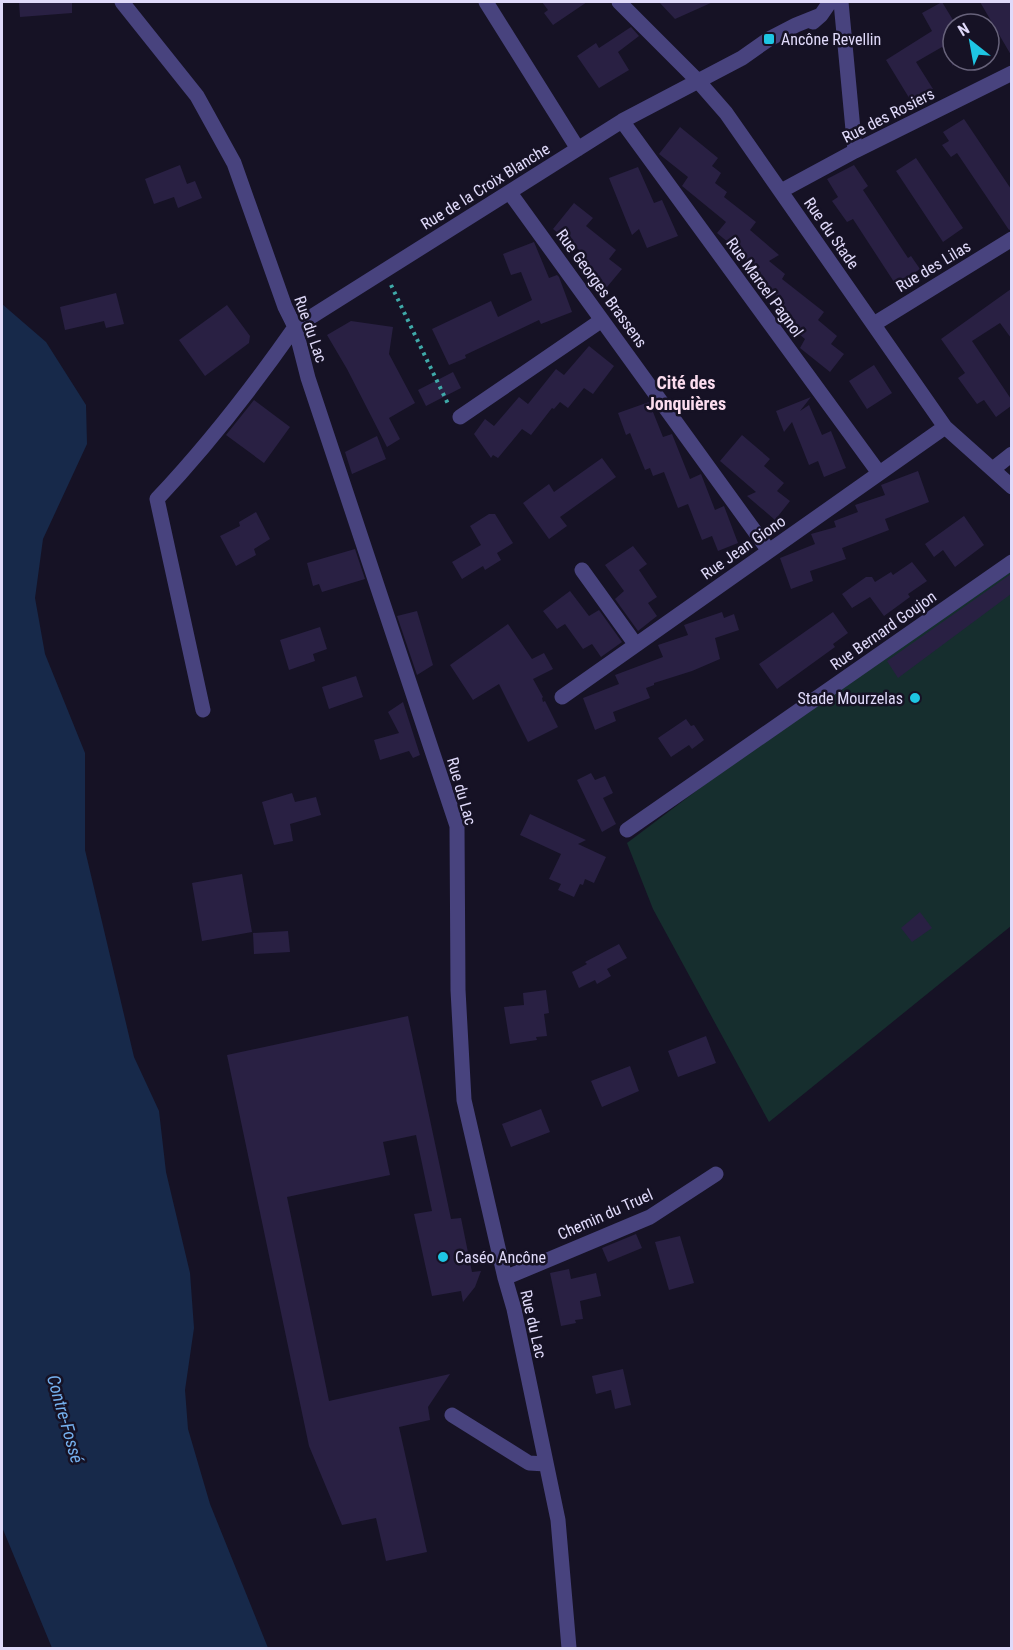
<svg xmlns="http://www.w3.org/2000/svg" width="1013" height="1650" font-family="'Roboto Condensed',sans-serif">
<rect width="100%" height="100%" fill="#161225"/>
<path fill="#162e2e" d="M1011,554V926L769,1122L653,909L627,843Z"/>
<path fill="#17294a" d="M2,304L46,342L86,405L87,444L43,539L35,598L45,654L85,753V850L134,1057L159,1111L166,1172L190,1273L194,1328L185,1390L188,1429L210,1504L268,1648H52L2,1527Z"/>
<path fill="#292043" d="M19,2H72V13L20,17Z
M542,2H587L553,25L544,13L548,10Z
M659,2H713L675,19Z
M942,2L953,20V66L942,47L916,62L933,89L911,101L886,60L932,31L922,13Z
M980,2H1011V55Z
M631,27L639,36L618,52L629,70L599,88L577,56L596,43L599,48Z
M964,119L1011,189V229L1009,230L957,153L951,157L942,145L949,141L943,132Z
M680,127L718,158L712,166L721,173L715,183L727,192L724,197L756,222L750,230L779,255L769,261L785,274L782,279L824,312L818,320L837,336L831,344L844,354L830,372L800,348L805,339L775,314L785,303L741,267L747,258L717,233L726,222L682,186L688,177L659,154Z
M916,158L963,228L943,242L896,171Z
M180,165L187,184L195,181L202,198L178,208L174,197L154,204L145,179Z
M854,165L868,186L863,190L908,258L911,256L920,269L896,285L853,219L847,222L832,201L838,197L827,179Z
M638,167L654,203L662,200L678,236L647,248L639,229L632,235L609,178Z
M574,203L593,218L586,226L616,250L609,259L622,269L607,287L576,262L583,253L553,229Z
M534,242L549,278L557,275L559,277L572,312L541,324L539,320L465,355L466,358L449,365L432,329L491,301L498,317L532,300L521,272L511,275L503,254Z
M1011,289V338L1000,323L972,341L1011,399V406L996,417L984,400L977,404L958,378L965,373L941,339Z
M116,293L124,324L106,328L104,321L65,330L60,307Z
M227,305L250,336L249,343L205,376L179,340Z
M351,321L393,327L389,354L415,403L389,418L400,439L387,447L347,369L327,335Z
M589,346L614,366L593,394L584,388L568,408L560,402L554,409L552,408L531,435L522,429L498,458L493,455L491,458L474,434L485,419L494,426L519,397L528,404L556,369L564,375Z
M874,365L892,393L867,409L849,381Z
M453,372L461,388L426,406L418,390Z
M811,397L800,411L809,405L822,435L831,431L846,468L824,477L818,461L809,465L792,422L784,432L776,411Z
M254,400L290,427L264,463L226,435Z
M649,402L663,437L672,434L690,479L701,474L715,510L724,506L738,543L718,551L712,536L702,540L688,504L678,508L664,472L653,476L650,468L645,470L630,433L626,435L618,413Z
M742,435L770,459L764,466L784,483L777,491L790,501L775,520L747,496L756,492L720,461Z
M377,436L386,459L352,474L345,452Z
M602,458L616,477L560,517L567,526L549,539L523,503L549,484L554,492Z
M918,471L929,502L885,519L889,530L842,548L846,559L810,571L813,581L791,589L780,558L815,544L811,534L836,527L834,521L858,512L855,505L885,495L881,485Z
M256,512L270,539L254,549L256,555L236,566L220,536L240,526L239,522Z
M489,514H495L513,543L497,553L501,560L485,570L483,566L462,579L452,562L481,545L470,526Z
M964,516L984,545L955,567L943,550L934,557L925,544Z
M633,546L647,564L639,570L657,597L648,603L657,616L638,631L615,599L624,591L605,565Z
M355,549L365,579L322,592L319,584L313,586L307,563Z
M912,562L927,581L908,594L910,597L884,616L870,597L852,608L842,594L866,577H872L875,582L891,572L893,575Z
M1011,574V594L898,678L887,661Z
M570,591L589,616L599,610L622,642L601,657L592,644L583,649L565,624L557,629L543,611Z
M417,611L433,665L417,675L397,616Z
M722,612L724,618L734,614L739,630L715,638L720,659L692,671L654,683V685L646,688L650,698L613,712L616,721L595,730L583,698L619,684L615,675L663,657L658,645L688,635L684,625Z
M833,612L848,633L833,644L835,647L777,689L759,664Z
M508,624L532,659L544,653L553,669L533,679L543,697L542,698L543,702L545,701L558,727L528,742L499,684L473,700L450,665Z
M320,627L327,649L313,654L315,661L289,670L280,640Z
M356,676L363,697L329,709L322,687Z
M403,702L420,755L413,758L409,751L380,760L374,740L399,733L388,712Z
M686,719L691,726L694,725L704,740L692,749L689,745L671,757L658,738Z
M591,773L595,780L605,776L613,793L603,798L616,824L602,832L577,780Z
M292,793L295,802L316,797L321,815L290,824L293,841L274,845L262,802Z
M530,814L586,840L578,844L606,857L594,883L585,879L583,885L580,884L574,897L558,890L561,884L549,879L561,854L520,835Z
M242,874L252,932L202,941L192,883Z
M920,912L932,928L912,942L901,928Z
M288,931L290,952L254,954L253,933Z
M619,944L627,958L607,969L611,976L597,984L595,980L579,988L572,972L587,964L585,962Z
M546,990L549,1013L544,1014L547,1036L536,1037L537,1040L510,1044L504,1007L524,1005L523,993Z
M408,1016L451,1219L461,1218L472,1272L481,1271L475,1287L463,1302L461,1291L432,1296L414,1214L432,1211L416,1135L383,1142L390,1175L287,1197L329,1401L450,1374L428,1407L430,1420L399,1427L427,1552L386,1561L376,1518L342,1525L309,1446L227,1055Z
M706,1036L716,1063L678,1077L668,1051Z
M630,1066L639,1091L602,1107L591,1081Z
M541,1109L550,1132L511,1147L502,1124Z
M636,1234L642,1248L608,1262L602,1248Z
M680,1236L694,1283L669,1290L655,1242Z
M569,1269L571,1279L596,1273L601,1296L580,1301L583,1319L575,1320L576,1323L561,1326L550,1273Z
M623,1369L631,1405L615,1409L611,1390L596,1394L592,1376Z"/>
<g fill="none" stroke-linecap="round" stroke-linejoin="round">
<path stroke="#3faaa9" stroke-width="4" stroke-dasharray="3 4.5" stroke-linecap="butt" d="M391,285L449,406"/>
<path stroke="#48437e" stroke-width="15" d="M122,2L197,96L234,163L285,307L295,327L308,378L457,826L458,990L464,1100L505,1278L514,1309L558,1520L569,1648
M486,2L578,149
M619,2L698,81L726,113L945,427L1012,487
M841,2L855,151
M813,22L821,15L830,2
M622,121L879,473
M781,191L855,151L1012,73
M510,193L769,551
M874,324L1012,239
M460,417L602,320
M993,469L1012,454
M582,570L636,645
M562,697L945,427
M203,710L157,499C207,446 253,387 295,327L622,121L742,58L769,39L796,25L821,15
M627,830L1012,562
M505,1278L650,1217L716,1174
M452,1415L529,1463L546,1464"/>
</g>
<g fill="#1ec6e3" stroke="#161225" stroke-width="2">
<rect x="763" y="33" width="12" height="12" rx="3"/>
<circle cx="915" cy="698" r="6"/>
<circle cx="443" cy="1257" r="6"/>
</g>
<g text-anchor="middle" stroke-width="5" stroke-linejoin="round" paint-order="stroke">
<g font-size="16" fill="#e0dafa" stroke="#161225" text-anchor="start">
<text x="781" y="45">Ancône Revellin</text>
<text x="903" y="704" text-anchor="end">Stade Mourzelas</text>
<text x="455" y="1263">Caséo Ancône</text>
</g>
<g font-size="16" fill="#e0dafa" stroke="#161225">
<text transform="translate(888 115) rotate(-27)" y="6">Rue des Rosiers</text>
<text transform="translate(485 186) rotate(-32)" y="6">Rue de la Croix Blanche</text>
<text transform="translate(832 233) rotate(55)" y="6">Rue du Stade</text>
<text transform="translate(933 266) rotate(-31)" y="6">Rue des Lilas</text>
<text transform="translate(765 287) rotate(54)" y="6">Rue Marcel Pagnol</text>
<text transform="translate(602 288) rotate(54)" y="6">Rue Georges Brassens</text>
<text transform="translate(311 329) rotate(71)" y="6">Rue du Lac</text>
<text transform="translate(743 547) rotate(-35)" y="6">Rue Jean Giono</text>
<text transform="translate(883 630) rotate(-35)" y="6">Rue Bernard Goujon</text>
<text transform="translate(462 791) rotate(74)" y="6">Rue du Lac</text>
<text transform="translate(605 1214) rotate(-24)" y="6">Chemin du Truel</text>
<text transform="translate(534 1324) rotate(77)" y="6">Rue du Lac</text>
</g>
<g font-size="18" font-weight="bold" fill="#fbdcee" stroke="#161225">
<text x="686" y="389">Cité des<tspan x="686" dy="21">Jonquières</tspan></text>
</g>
<g font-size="18" font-style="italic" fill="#75b0ee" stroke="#161225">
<text transform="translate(65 1419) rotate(74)" y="6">Contre-Fossé</text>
</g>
</g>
<rect width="1013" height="1650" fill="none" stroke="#e0dafa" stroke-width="6"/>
<g transform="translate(971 42) rotate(329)"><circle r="28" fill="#161225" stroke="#67627a" stroke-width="1.5"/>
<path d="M0-4.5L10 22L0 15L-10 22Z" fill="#1ec6e3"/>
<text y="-9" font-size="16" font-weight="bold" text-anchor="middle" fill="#e0dafa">N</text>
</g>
</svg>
